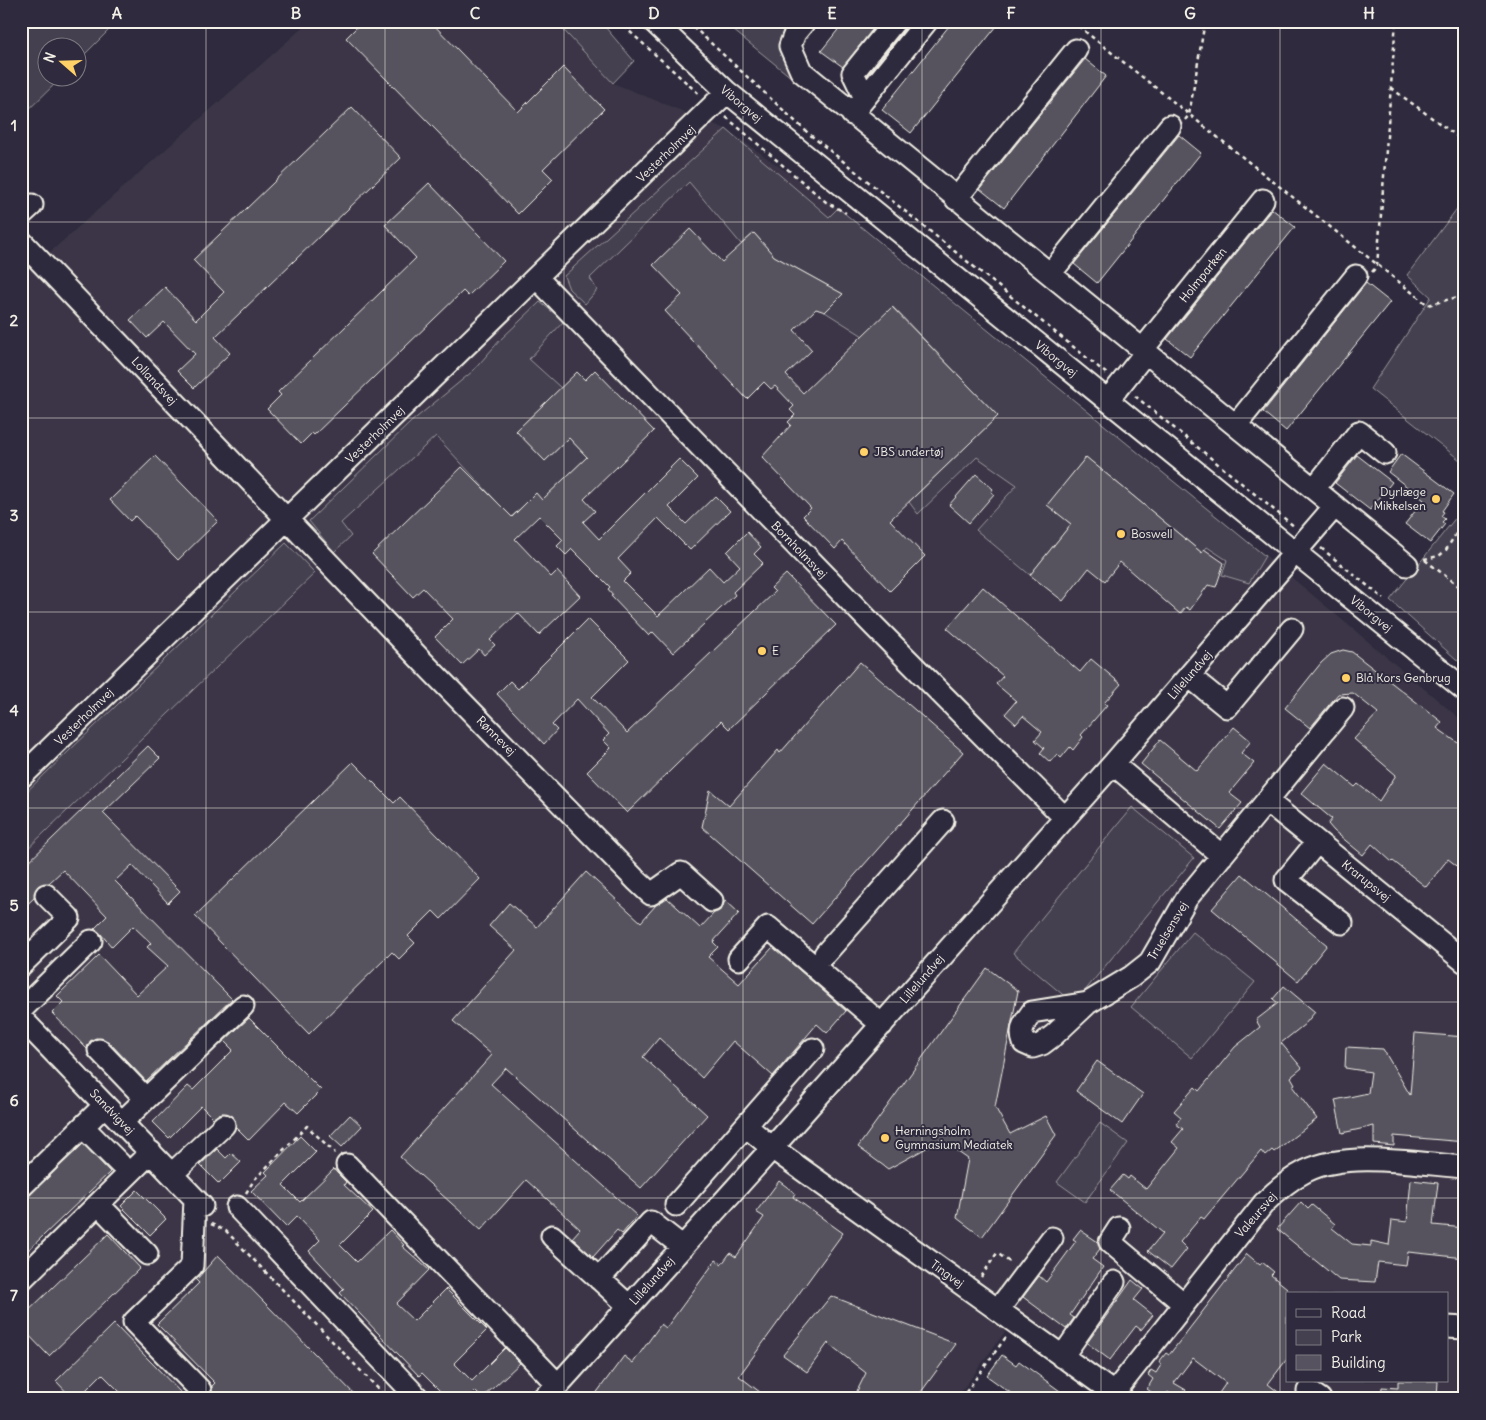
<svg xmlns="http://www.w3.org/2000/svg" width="1486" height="1420" font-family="Delius,sans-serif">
<rect width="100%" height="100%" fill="#2f2a3d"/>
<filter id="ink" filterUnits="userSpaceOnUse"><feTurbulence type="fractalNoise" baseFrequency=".02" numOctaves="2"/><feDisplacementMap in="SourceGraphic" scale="10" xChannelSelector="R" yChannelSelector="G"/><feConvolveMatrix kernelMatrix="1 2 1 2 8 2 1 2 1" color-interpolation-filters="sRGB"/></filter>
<g filter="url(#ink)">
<path fill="#3b3647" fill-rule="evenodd" d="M310,21H555L613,83L726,129L838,208L1265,555L1465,723V1399H1130L1015,1318L956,1399H21V278ZM1287,1294H1447V1381H1287Z"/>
<path fill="#454050" stroke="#9c989c" d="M21,21H118L78,61V48H48V78H61L21,117Z
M555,21H600L634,61L613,83Z
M722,21H796L782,51L792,78Z
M726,129L829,217L838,208L1265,556L1249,583L1222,575L1227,560L1207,547L1202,553L1086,457L1048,505L1071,524L1030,575L976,530L1017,485L977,457L918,514L909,502L998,416L893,307L863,336L825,312L843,294L774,256L754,233L741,244L689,182L590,278L597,290L585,304L569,289L564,276Z
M1465,198V464L1370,389L1431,297L1407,275Z
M540,302L564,321L529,359L561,388L516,431L545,461L569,438L587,457L542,500L536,494L511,517L436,436L341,523L351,536L334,552L309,521L411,422L473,371L501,339Z
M1465,506V667L1390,600Z
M286,543L315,573L21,855V797Z
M1132,807L1194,858L1074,1004L1013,953Z
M1193,932L1255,982L1192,1058L1131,1007Z
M1100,1123L1128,1143L1085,1202L1057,1182Z"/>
<path fill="#56525f" stroke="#f4f1e8" d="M363,21H430L518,112L563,67L604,109L543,169L553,179L518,214L346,38Z
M845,21H879L843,67L821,51Z
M953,21H1001L911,133L882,110Z
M1085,59L1106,76L1004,208L980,189Z
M352,107L401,158L215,337L230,353L194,388L177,371L195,354L164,322L147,338L130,320L165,287L196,320L224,292L193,260Z
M1179,135L1201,153L1097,283L1074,264Z
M429,183L504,261L468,296L463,291L314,435L312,433L301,444L267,409L281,395L278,392L416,258L385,225Z
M1272,209L1295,227L1190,357L1167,339Z
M690,229L722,262L754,233L774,256L843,294L825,312L816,309L794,330L812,350L786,375L803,393L892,307L998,416L890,520L925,556L890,591L842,541L835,549L803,516L811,508L762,457L791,425L788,422L795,415L790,410L794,406L775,386L771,389L764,382L747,399L665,311L682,295L653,265Z
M1366,283L1390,302L1286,431L1263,412Z
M595,370L654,431L584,499L595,511L583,522L599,539L679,459L698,478L669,507L686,524L715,496L730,511L690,550L658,518L618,559L631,573L623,581L658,616L709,567L723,582L740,566L727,552L747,532L761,547L754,554L763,563L733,592L735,595L673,653L653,632L649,636L611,596L613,595L608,589L610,587L572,549L566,555L557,546L563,540L539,516L515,539L551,577L557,571L580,596L539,635L518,613L490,640L495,645L484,655L479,649L462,665L435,637L453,619L423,588L413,597L372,554L462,467L512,517L536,493L542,500L587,457L569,438L545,461L516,431L577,372L585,380Z
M1401,454L1454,494L1442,511L1444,512L1441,516L1445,519L1442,522L1445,524L1430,543L1405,524L1424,500L1388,472Z
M1357,455L1392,482L1370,510L1335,483Z
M155,456L218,521L178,560L135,516L130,521L110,500Z
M1086,457L1202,553L1204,549L1224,563L1216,587L1208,585L1190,610L1186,607L1180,614L1120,562L1105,581L1089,568L1063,601L1030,575L1071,524L1047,505Z
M976,474L993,489L991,492L994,494L969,523L949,505Z
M786,574L836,625L729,729L721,721L627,813L587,772L611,748L603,740L609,734L577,699L552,725L557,730L544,744L497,694L510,681L518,689L588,619L629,660L592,697L627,733L775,592L771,588Z
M983,587L1080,672L1091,659L1121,684L1104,703L1107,705L1081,735L1083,737L1073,750L1070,747L1061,758L1057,754L1050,762L1040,753L1044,748L1035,740L1042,732L1023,716L1016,724L1005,714L1016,701L996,684L1003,676L947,628Z
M1343,650L1352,652L1442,722L1437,728L1465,748V872L1448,859L1426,887L1393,861L1392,862L1372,844L1363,855L1334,831L1328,824L1332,819L1301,793L1326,763L1355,787L1358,784L1379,801L1396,775L1354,739L1378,713L1353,693L1338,694L1310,728L1285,708L1321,663L1331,654Z
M860,662L963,752L812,924L702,827L710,790L729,806L778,750L780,753Z
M1234,727L1251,741L1241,753L1254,763L1229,793L1242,803L1220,829L1141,764L1160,740L1197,771Z
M148,746L160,758L103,813L180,891L168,903L132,865L115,881L232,999L146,1081L108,1041L96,1038L90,1041L87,1049L52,1013L63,1002L57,996L99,955L137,995L168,966L147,947L151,943L133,926L112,947L100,933L94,929L107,916L63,870L49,883L38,886L34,898L21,910V869Z
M353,762L394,803L400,797L480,879L441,919L433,911L408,936L415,943L399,959L392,952L309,1034L195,916Z
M586,872L641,922L656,905L667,898L700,928L714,913L722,909L725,900L739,913L713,942L718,947L708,957L739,984L773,947L846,1011L827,1033L817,1024L773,1076L733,1041L702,1078L659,1038L643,1057L707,1115L641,1188L506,1068L491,1084L637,1216L622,1234L617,1230L593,1257L572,1238L580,1229L526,1180L481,1230L400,1157L492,1055L453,1021L516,950L489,926L509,903L537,927Z
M1242,874L1327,945L1298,981L1212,909Z
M987,968L1018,991L995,1107L1010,1134L1046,1116L1056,1135L982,1237L957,1218L968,1159L941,1140L888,1169L858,1147Z
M1284,986L1315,1012L1305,1024L1281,1043L1302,1068L1291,1077L1295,1084L1292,1086L1317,1119L1274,1152L1272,1150L1265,1156L1261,1151L1204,1219L1201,1217L1180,1242L1187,1249L1171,1269L1148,1251L1163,1233L1110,1190L1123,1175L1128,1179L1130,1176L1146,1189L1179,1148L1172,1142L1183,1129L1176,1124L1181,1117L1174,1111L1195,1087L1199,1091L1235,1047L1260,1027L1256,1020L1278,1003L1273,999Z
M249,1018L321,1090L298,1113L286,1102L249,1140L236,1127L233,1116L222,1113L213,1118L201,1106L169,1138L153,1122L188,1086L193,1090L233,1050L224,1041Z
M1415,1033L1465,1037V1142L1394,1136V1146L1374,1144V1126L1342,1133L1335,1100L1368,1093L1371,1072L1345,1068L1346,1047L1383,1049L1410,1095Z
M1097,1061L1143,1094L1122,1124L1076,1091Z
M350,1115L362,1126L342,1147L330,1136Z
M300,1136L316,1152L283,1185L300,1202L334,1169L337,1173L346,1182L344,1185L373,1212L340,1245L357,1262L390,1230L404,1245L402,1246L429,1270L396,1304L414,1321L446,1289L487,1330L454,1363L472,1381L505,1348L520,1363L482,1398L475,1391L467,1399H448L422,1373L419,1376L340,1293L344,1289L309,1251L320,1240L297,1216L286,1227L251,1191L268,1175L265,1172Z
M83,1144L110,1172L21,1257V1228L28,1221L21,1214V1203Z
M217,1149L226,1158L231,1153L241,1162L219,1184L200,1165Z
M1411,1180L1438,1183L1433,1225L1465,1228V1258L1408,1252L1406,1265L1378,1262L1375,1282L1339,1280L1277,1229L1301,1202L1308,1209L1312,1205L1335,1224L1332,1228L1352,1244L1371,1246V1241L1389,1245L1392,1220L1407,1222Z
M779,1181L795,1193L793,1197L843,1233L739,1376L769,1399H592L624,1356L633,1363L661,1324L666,1328L716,1260L722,1264L730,1253L736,1257L764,1217L756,1212Z
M137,1190L166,1219L150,1235L121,1206Z
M1080,1230L1098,1242L1100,1249L1092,1259L1103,1267L1070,1315L1074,1318L1066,1329L1023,1297L1039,1276L1046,1282L1076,1241L1073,1239Z
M108,1234L140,1268L49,1356L21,1327V1318Z
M1247,1254L1260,1265L1262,1262L1274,1272L1271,1275L1287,1288V1359L1268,1384L1287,1399H1215L1226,1383L1193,1358L1174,1383L1186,1390L1180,1399H1176L1168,1392L1161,1399L1147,1389L1153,1379L1148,1375L1151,1370L1156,1373L1161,1365L1159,1362L1166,1353L1169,1355Z
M218,1255L359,1399H209L212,1393V1386L215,1383L157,1324L199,1283L196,1280Z
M1132,1280L1143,1289L1134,1300L1153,1315L1141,1330L1136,1326L1110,1360L1087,1343Z
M831,1296L956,1344L916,1399H853L866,1373L828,1343L807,1372L783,1355Z
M114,1324L187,1399H127L102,1374L77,1399H73L56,1381Z
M1002,1355L1016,1365L1019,1361L1071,1399H1019L987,1376Z
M1398,1381H1438L1437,1399H1381L1382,1387L1398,1388Z"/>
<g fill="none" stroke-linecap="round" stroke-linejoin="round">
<g stroke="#f4f1e8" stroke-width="25">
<path id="minor" d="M653,21L727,92L1465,690
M805,21L795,33L790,46L801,71L1407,565
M865,98L853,73L895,21
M852,114L927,21
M956,199L1076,50
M21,215L32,205
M21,241L423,662L636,880L651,894L681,873L712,901
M1050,274L1170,126
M537,278L874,626L1065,818
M1143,349L1263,200
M1108,400L1146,352
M1236,425L1356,276
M1314,489L1359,432L1385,453
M1189,676L1227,707L1292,629
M1113,764L1222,856
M21,777L727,92
M1267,801L1465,962
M1317,842L1286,880L1342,923
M825,954L943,821
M739,959L768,927L882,1025
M21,965L69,918L46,895
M1088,1003L1054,1035L1042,1044L1033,1047L1024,1043C1019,1030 1024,1023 1032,1012L1088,1003L1131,977L1150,962L1187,898L1343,708
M21,1010L91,941
M21,1018L202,1206
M99,1050L146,1099
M122,1122L243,1006
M746,1126L772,1148L1122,1399
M83,1127L120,1164
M347,1165L558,1385
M172,1174L224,1125
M21,1187L105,1105
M195,1199L192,1266L134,1322L200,1390
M98,1204L147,1254
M676,1205L813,1049
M237,1207L419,1399
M1119,1228L1110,1242L1184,1304
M552,1236L629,1306
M599,1279L651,1222L683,1247
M21,1280L151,1152
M998,1310L1052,1238
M1447,1327L1465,1328
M1062,1357L1114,1282
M1308,1391L1320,1399
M1114,1393L1264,1203C1277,1190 1290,1179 1306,1171C1347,1150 1420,1164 1465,1167
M542,1399L558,1385L772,1148L1113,764L1335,506"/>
</g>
<path stroke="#f4f1e8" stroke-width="2.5" stroke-dasharray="4 4" stroke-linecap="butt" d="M618,21L699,94
M687,21L808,133L1107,374
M1072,21L1428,305L1465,295
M1391,88L1465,142
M726,117L826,202L846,213
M1185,120L1189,115L1205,21
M1372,272L1377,266L1396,21
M1135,396L1295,527
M1321,548L1384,599
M1424,559L1439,556L1446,550L1465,519
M1425,560L1465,591
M246,1193L254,1180L307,1126L335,1153
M211,1224L226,1231L388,1399
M981,1277L997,1253L1011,1263
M961,1399L1006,1337"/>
<use href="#minor" stroke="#2f2a3d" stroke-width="21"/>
</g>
</g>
<path fill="none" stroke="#f4f1e8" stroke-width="1" stroke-opacity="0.55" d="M206,21V1399M385,21V1399M564,21V1399M743,21V1399M922,21V1399M1101,21V1399M1280,21V1399M21,222H1465M21,418H1465M21,612H1465M21,808H1465M21,1002H1465M21,1198H1465"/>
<g fill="#ffd166" stroke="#2f2a3d" stroke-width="2">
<circle cx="864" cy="452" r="5"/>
<circle cx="1436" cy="499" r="5"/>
<circle cx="1121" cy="534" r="5"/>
<circle cx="762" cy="651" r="5"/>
<circle cx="1346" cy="678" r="5"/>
<circle cx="885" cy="1138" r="5"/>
</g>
<g text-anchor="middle" stroke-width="4" stroke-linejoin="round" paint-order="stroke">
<g font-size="12" fill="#f4f1e8" stroke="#2f2a3d">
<text transform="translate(741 104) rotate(40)" y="4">Viborgvej</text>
<text transform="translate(666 154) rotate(-44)" y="4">Vesterholmvej</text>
<text transform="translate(1203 275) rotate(-51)" y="4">Holmparken</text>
<text transform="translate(1056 359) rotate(39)" y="4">Viborgvej</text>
<text transform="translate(154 381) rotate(47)" y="4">Lollandsvej</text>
<text transform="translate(375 435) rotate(-44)" y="4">Vesterholmvej</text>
<text transform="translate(799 550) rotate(46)" y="4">Bornholmsvej</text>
<text transform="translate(1371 614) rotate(39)" y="4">Viborgvej</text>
<text transform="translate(1190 675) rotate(-49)" y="4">Lillelundvej</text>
<text transform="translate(84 717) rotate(-44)" y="4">Vesterholmvej</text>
<text transform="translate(496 736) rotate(45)" y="4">Rønnevej</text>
<text transform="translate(1366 881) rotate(39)" y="4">Krarupsvej</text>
<text transform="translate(1168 931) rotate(-59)" y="4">Truelsensvej</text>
<text transform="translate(922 979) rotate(-49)" y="4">Lillelundvej</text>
<text transform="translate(112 1112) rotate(46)" y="4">Sandvigvej</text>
<text transform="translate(1256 1215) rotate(-49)" y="4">Valeursvej</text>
<text transform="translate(947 1274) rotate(36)" y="4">Tingvej</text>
<text transform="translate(652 1281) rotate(-48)" y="4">Lillelundvej</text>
</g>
<g font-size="12" fill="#f4f1e8" stroke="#2f2a3d" text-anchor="start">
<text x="874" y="456">JBS undertøj</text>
<text x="1426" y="496" text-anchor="end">Dyrlæge<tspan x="1426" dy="14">Mikkelsen</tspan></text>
<text x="1131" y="538">Boswell</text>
<text x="772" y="655">E</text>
<text x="1356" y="682">Blå Kors Genbrug</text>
<text x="895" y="1135">Herningsholm<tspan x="895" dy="14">Gymnasium Mediatek</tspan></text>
</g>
</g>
<rect width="1486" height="1420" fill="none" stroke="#2f2a3d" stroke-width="55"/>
<rect x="1286" y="1292" width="162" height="90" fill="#2f2a3d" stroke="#7e7a81"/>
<rect x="1296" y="1309" width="25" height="8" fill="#2f2a3d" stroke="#7e7a81"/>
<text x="1331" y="1318" font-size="15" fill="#f4f1e8">Road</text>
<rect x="1296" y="1330" width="25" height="15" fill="#454050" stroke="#7e7a81"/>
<text x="1331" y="1342" font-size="15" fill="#f4f1e8">Park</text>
<rect x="1296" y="1355" width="25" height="15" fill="#56525f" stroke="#7e7a81"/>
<text x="1331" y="1368" font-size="15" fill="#f4f1e8">Building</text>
<g transform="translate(62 62) rotate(290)"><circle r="24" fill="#2f2a3d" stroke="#7e7a81"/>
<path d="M0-4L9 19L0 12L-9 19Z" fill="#ffd166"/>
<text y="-8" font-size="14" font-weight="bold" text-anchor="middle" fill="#f4f1e8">N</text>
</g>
<rect x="28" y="28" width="1430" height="1364" fill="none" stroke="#f4f1e8" stroke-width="2"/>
<g font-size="16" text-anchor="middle" font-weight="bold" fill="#f4f1e8">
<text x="117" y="19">A</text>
<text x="296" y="19">B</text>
<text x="475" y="19">C</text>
<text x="654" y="19">D</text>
<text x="832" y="19">E</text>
<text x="1011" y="19">F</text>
<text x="1190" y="19">G</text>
<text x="1369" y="19">H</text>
<text x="14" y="131">1</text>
<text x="14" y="326">2</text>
<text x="14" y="521">3</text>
<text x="14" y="716">4</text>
<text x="14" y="911">5</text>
<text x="14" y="1106">6</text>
<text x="14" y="1301">7</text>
</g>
</svg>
